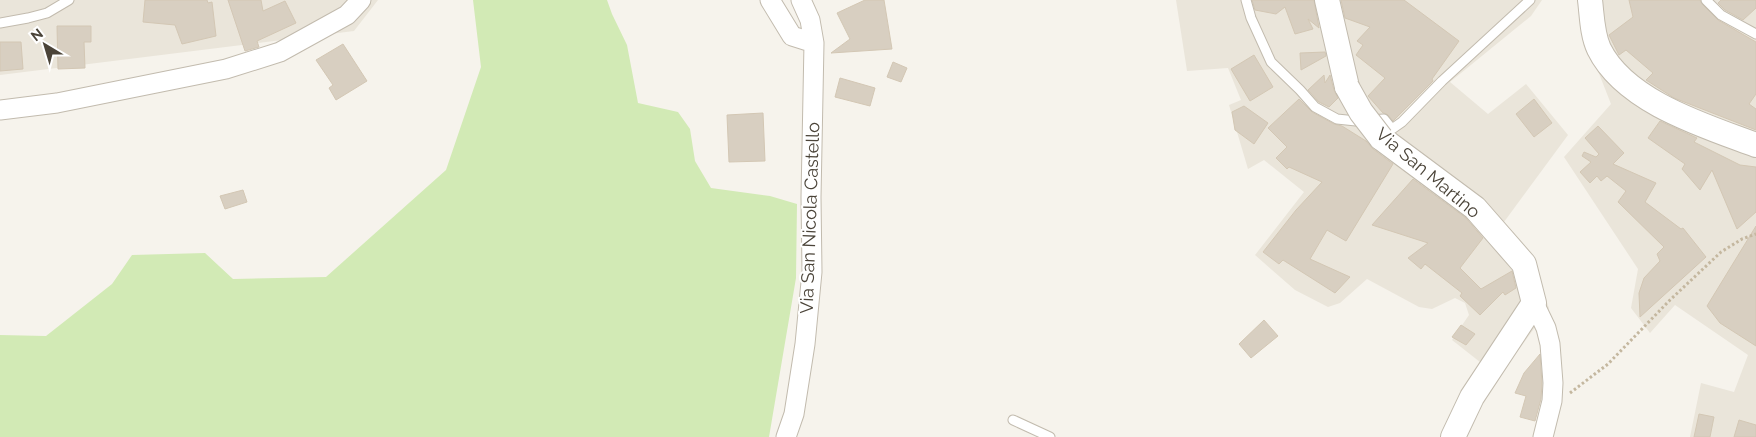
<svg xmlns="http://www.w3.org/2000/svg" width="1756" height="437" font-family="Raleway,sans-serif">
<rect width="100%" height="100%" fill="#f6f3ec"/>
<path fill="#eae5da" d="M0,0H378L354,31L0,75Z
M1176,0H1542L1531,16L1450,82L1488,114L1526,84L1568,135L1504,222L1531,259L1549,308L1499,377L1452,340L1469,315L1465,303L1455,298L1432,309L1419,307L1367,279L1340,303L1328,307L1295,290L1255,255L1304,192L1264,160L1248,169L1229,105L1241,100L1228,68L1187,71Z
M1581,0H1756V437H1690L1701,383L1734,392L1748,355L1675,305L1650,333L1631,308L1638,269L1564,157L1611,104L1587,43Z"/>
<path fill="#d2eab5" d="M473,0H607L612,14L627,45L638,103L678,112L690,129L695,161L711,188L770,196L797,204L796,278L769,437H0V335L46,336L112,284L132,255L205,253L233,279L326,277L446,170L481,67Z"/>
<path fill="#d8cfc1" stroke="#d3c7b4" d="M145,0H207L208,3L212,2L216,36L182,44L175,25L143,22Z
M228,0H261L263,11L285,1L296,23L257,41L259,47L245,51Z
M865,0H884L892,49L831,53L850,39L837,13Z
M1252,0H1314L1319,28L1308,19L1313,29L1295,34L1285,7L1276,14L1255,10Z
M1341,0H1404L1459,41L1432,79L1433,81L1393,121L1387,114L1383,113L1368,96L1385,78L1356,55L1363,45L1357,41L1370,27L1345,18Z
M1629,0H1700L1702,4L1718,20L1756,42V94L1749,104L1756,109V130L1674,98L1646,80L1653,73L1626,50L1619,55L1609,35L1633,17Z
M1721,0H1756V8L1743,20L1725,10L1718,3Z
M57,26H91V42H84L85,68L58,69Z
M0,42H21L23,69L0,71Z
M343,44L367,81L336,100L329,88L333,85L316,60Z
M1325,52L1326,56L1301,70L1300,53Z
M1254,55L1273,87L1250,101L1231,69Z
M893,62L907,68L901,82L887,77Z
M1324,75L1325,83L1330,75L1334,90L1338,98L1329,107L1319,102L1308,90Z
M840,78L875,88L870,106L835,97Z
M1299,99L1312,112L1334,124L1342,126L1366,141L1373,149L1393,164L1346,241L1327,230L1310,259L1350,277L1335,293L1283,260L1279,264L1263,252L1296,210L1322,182L1289,167L1287,169L1276,158L1287,147L1268,128Z
M1534,99L1552,123L1534,137L1516,114Z
M1244,106L1268,123L1254,144L1235,130L1232,112Z
M763,113L765,161L729,162L727,115Z
M1660,121L1697,138L1694,142L1740,165L1756,167V212L1737,229L1712,170L1700,190L1682,169L1685,164L1648,138Z
M1598,126L1624,153L1613,164L1656,183L1645,202L1681,229L1683,228L1706,257L1640,317L1639,293L1644,278L1660,261L1657,254L1664,247L1618,202L1626,191L1607,176L1601,181L1597,176L1590,183L1580,172L1591,162L1582,156L1584,152L1596,157L1599,154L1585,138Z
M1413,179L1466,218L1483,238L1460,268L1481,289L1512,271L1516,288L1505,295L1503,292L1480,315L1460,296L1462,293L1425,264L1421,269L1408,258L1428,243L1372,225Z
M243,190L247,202L225,209L220,196Z
M1756,226V346L1720,323L1707,306Z
M1264,320L1278,336L1251,358L1239,344Z
M1461,325L1475,334L1466,345L1452,337Z
M1540,354L1542,383L1541,399L1535,421L1520,417L1526,396L1515,393L1524,373Z
M1699,414L1714,417L1710,437H1694Z
M1739,420L1756,425V437H1734Z"/>
<g fill="none" stroke-linecap="round" stroke-linejoin="round">
<g stroke="#c2bbae" stroke-width="11">
<path id="service" d="M1246,0L1251,18L1271,62L1300,90L1315,107L1337,119L1356,121L1384,119L1392,129L1402,122L1442,81L1530,0
M1706,0L1721,15L1756,34
M0,23L28,18L47,13L69,0
M1013,420L1050,437"/>
</g>
<g stroke="#c2bbae" stroke-width="21">
<path id="minor" d="M770,0L792,36L814,43
M0,110L57,103L226,69L280,52L347,15L361,0
M1534,303L1546,328L1550,344L1553,383L1552,401L1543,437
M786,437L794,414L805,344L812,272L811,197L814,43L810,20L801,0"/>
</g>
<g stroke="#c2bbae" stroke-width="26">
<path id="tertiary" d="M1327,0L1347,87
M1590,0C1592,16 1592,34 1599,49C1625,102 1705,126 1756,145
M1381,138L1475,208L1524,264L1534,303L1472,397L1453,437"/>
</g>
<path stroke="#c4b79f" stroke-width="3" stroke-dasharray="2.5 2.5" stroke-linecap="butt" d="M1570,393L1608,364L1670,300L1721,252L1742,239L1756,234"/>
<use href="#service" stroke="#fff" stroke-width="9"/>
<use href="#minor" stroke="#fff" stroke-width="19"/>
<use href="#tertiary" stroke="#fff" stroke-width="24"/>
<g stroke="#c2bbae" stroke-width="26" stroke-linecap="butt">
<path id="tertiary-bridge" d="M1347,87L1361,112L1381,138"/>
</g>
<use href="#tertiary-bridge" stroke="#fff" stroke-width="24"/>
</g>
<g text-anchor="middle" stroke-width="4" stroke-linejoin="round" paint-order="stroke">
<g font-size="18" fill="#4b4439" stroke="#fff">
<text transform="translate(1428 173) rotate(40)" y="6">Via San Martino</text>
<text transform="translate(810 218) rotate(-88)" y="6">Via San Nicola Castello</text>
</g>
</g>
<g transform="translate(45 45) rotate(322)" stroke="#ffffff" stroke-width="4" paint-order="stroke">
<path d="M0-4L9 19L0 12L-9 19Z" fill="#4b4439"/>
<text y="-8" font-size="14" font-weight="bold" text-anchor="middle" fill="#4b4439">N</text>
</g>
</svg>
